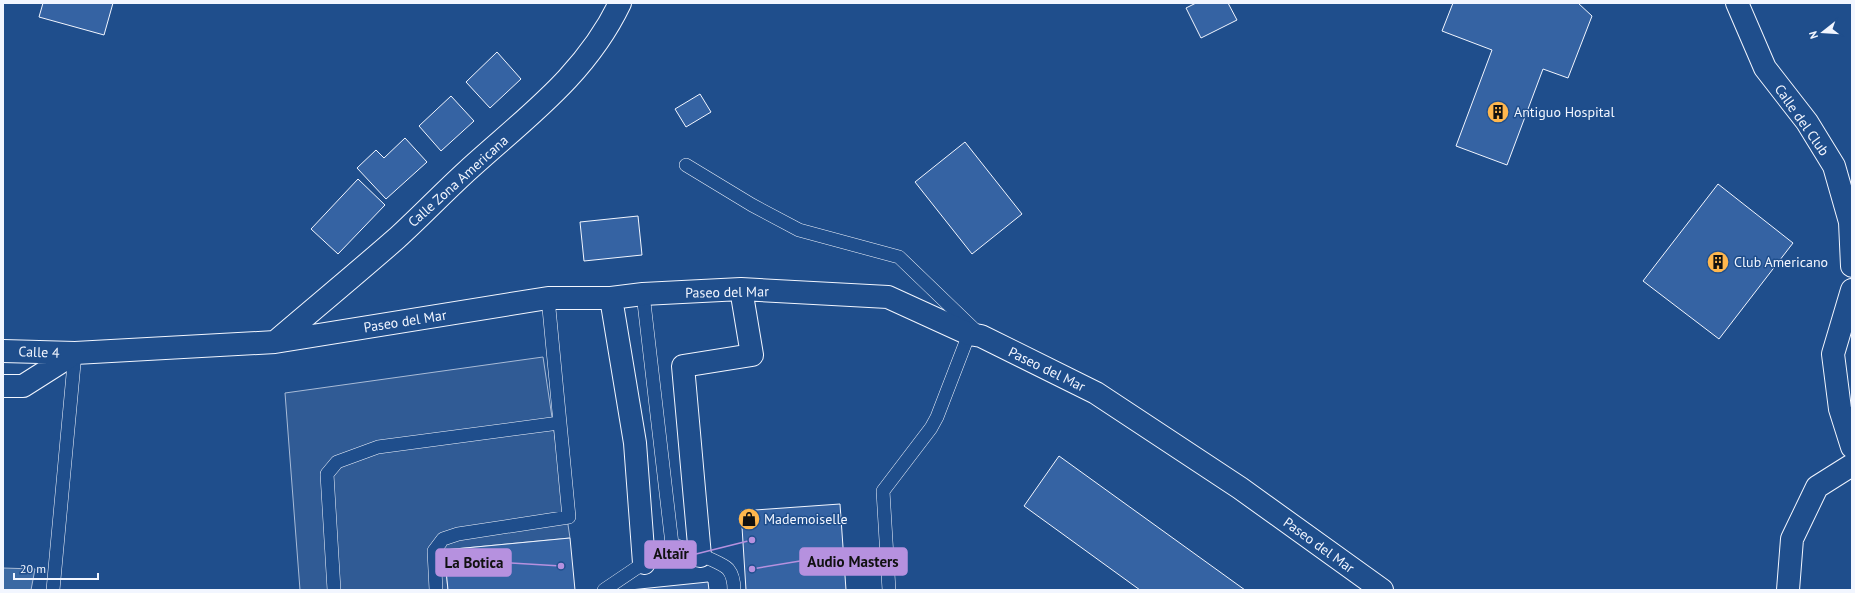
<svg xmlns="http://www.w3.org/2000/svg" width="1855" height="593" font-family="'PT Sans',sans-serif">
<rect width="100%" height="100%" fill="#1f4e8c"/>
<path fill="#305b95" stroke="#a8bbd7" d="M543,357L570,538L444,550L448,590H300L285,393Z"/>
<path fill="#3b69a3" stroke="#a8bbd7" d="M3,568L35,569L31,590H3Z"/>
<path fill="#3563a3" stroke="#f2f6ff" d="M43,3H113L104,35L39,17Z
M1196,3H1228L1237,20L1201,38L1186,8Z
M1453,3H1578L1592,16L1568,78L1543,69L1507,165L1456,146L1492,50L1442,31Z
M497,52L521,79L490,108L466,82Z
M700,94L711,112L686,127L675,109Z
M451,96L474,121L441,151L419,126Z
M405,138L427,162L386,199L357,168L376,150L384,158Z
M965,142L1022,214L972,254L915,182Z
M358,179L385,205L338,254L311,229Z
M1718,184L1793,243L1719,339L1643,281Z
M638,216L642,255L584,261L580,222Z
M1059,456L1245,590H1140L1024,506Z
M840,504L846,590H746L741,511Z
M570,538L575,590H448L444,550Z
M708,582L709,590H630Z"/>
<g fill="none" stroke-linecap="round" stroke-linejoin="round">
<g stroke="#f2f6ff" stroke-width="14">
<path id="lane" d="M686,165L752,205L799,230L899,257L977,332
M643,294L672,544
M672,544C685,549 720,561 728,569C733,575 734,582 734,590
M53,590L75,353
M334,590L327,474L337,462L378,447L559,423
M436,590L434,551L443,539L458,534L569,517L548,298
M604,590L672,544
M889,590L883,491L931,428L937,417L969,334"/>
</g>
<g stroke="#f2f6ff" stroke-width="24">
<path id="street" d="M1737,3L1765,68L1807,122L1834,166L1850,222L1852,266
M1852,290L1833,354L1840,409L1852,447
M611,298L635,443L644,563
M275,342C316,307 357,273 397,238C421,216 443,193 467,171C525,118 585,76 620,3
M3,351L75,353L275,342L548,298H611L643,294L741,289L888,297L969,334L981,336L1096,393L1240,488L1382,590
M3,386H23L75,353
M700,556L683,366L752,355L741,289
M1788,590L1792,539L1817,487L1852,465"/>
</g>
<use href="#lane" stroke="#1f4e8c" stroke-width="13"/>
<use href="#street" stroke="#1f4e8c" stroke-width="22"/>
</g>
<defs>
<g id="building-disc" transform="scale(1.15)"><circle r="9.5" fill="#ffb74d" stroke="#1f4e8c"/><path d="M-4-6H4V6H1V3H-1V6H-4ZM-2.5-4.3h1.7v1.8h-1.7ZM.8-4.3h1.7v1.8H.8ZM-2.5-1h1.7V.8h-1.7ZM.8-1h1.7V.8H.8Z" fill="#111"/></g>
<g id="shop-disc" transform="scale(1.15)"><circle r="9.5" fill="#ffb74d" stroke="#1f4e8c"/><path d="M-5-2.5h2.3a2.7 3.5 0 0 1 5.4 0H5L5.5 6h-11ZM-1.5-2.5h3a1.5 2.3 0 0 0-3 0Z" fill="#111"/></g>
</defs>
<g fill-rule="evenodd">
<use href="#building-disc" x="1498" y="112"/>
<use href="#building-disc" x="1718" y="262"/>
<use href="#shop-disc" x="749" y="519"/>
</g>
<g text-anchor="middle" stroke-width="3" stroke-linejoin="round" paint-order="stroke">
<g font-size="14" fill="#f2f6ff" stroke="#1f4e8c" text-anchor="start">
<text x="1514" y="117">Antiguo Hospital</text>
<text x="1734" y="267">Club Americano</text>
<text x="764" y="524">Mademoiselle</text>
</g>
<g font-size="14" fill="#f2f6ff" stroke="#1f4e8c">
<text transform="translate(1802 120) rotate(55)" y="5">Calle del Club</text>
<text transform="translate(458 181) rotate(-42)" y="5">Calle Zona Americana</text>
<text transform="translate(727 292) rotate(-1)" y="5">Paseo del Mar</text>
<text transform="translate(405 321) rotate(-9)" y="5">Paseo del Mar</text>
<text transform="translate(39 352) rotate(2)" y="5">Calle 4</text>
<text transform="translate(1047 369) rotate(26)" y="5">Paseo del Mar</text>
<text transform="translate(1319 545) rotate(36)" y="5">Paseo del Mar</text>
</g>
</g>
<path fill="none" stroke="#b691df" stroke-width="1.5" d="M752 540L696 554M752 569L800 561M561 566L511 563"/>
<g fill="#b691df" stroke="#1f4e8c" stroke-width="1.5">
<circle cx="752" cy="540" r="4"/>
<circle cx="752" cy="569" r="4"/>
<circle cx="561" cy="566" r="4"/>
</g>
<g fill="#b691df" stroke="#b691df" stroke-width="1.5">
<rect x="645" y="541" width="51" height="27" rx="4"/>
<rect x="800" y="548" width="107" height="27" rx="4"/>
<rect x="436" y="549" width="75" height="27" rx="4"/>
</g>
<g font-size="15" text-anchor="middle" font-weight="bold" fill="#111">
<text x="671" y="559">Altaïr</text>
<text x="853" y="567">Audio Masters</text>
<text x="474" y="568">La Botica</text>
</g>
<rect width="1855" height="593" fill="none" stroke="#f2f6ff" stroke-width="8"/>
<g transform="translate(1823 32) rotate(253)" stroke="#1f4e8c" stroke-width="3" paint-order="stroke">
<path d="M0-3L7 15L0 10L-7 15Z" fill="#f2f6ff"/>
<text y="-6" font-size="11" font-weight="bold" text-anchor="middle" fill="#f2f6ff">N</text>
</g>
<path d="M14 573v6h84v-6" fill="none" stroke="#f2f6ff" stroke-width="2"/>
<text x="20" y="573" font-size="12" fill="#f2f6ff" stroke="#1f4e8c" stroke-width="3" paint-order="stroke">20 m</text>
</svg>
